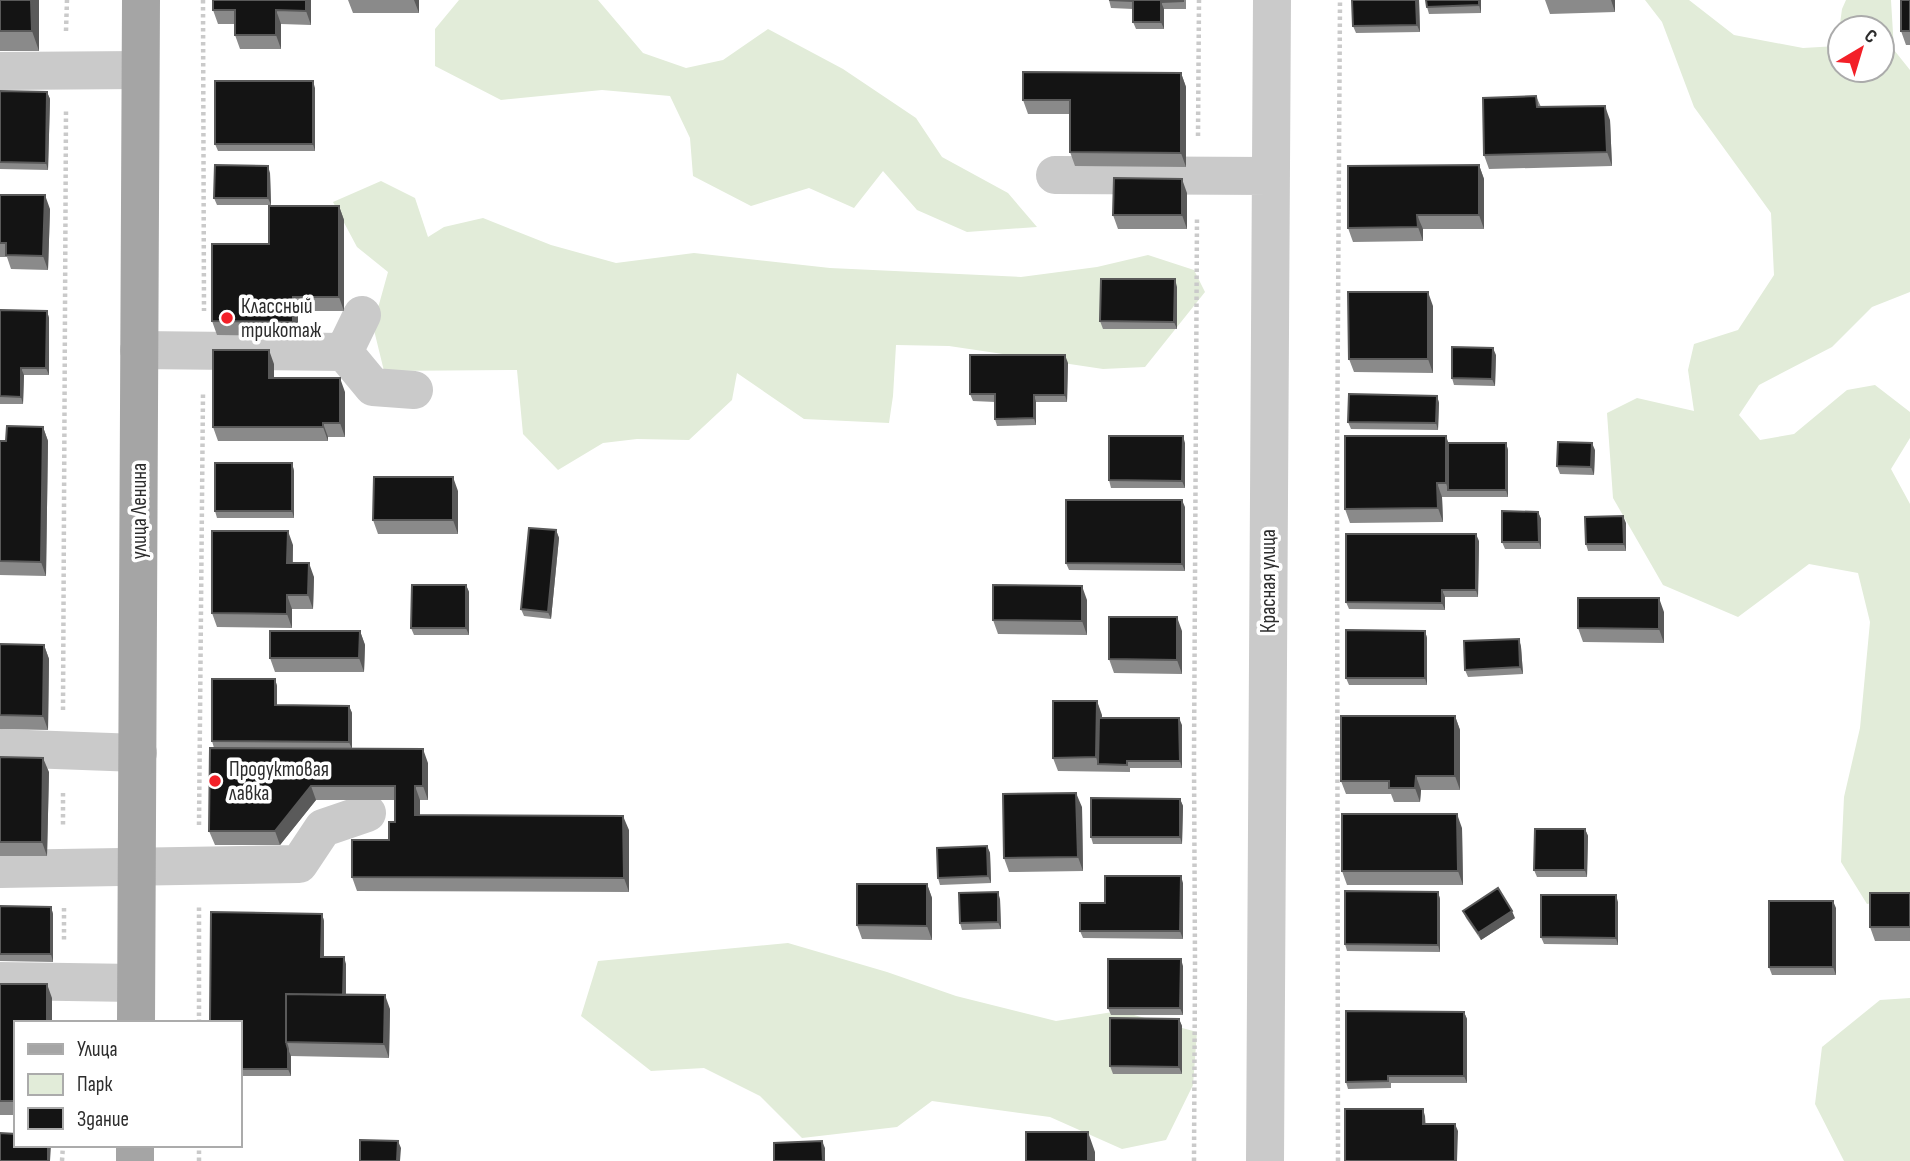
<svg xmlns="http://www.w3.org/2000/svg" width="1910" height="1161" font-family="'Sofia Sans Condensed',sans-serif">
<rect width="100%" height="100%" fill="#fff"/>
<path fill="#e2ecd9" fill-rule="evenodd" d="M459,0H598L643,53L686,68L723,60L768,29L843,69L916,118L942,157L1008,193L1037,227L967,232L917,210L883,171L854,208L809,188L751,206L693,176L690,138L670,96L602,90L501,100L435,66V29Z
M1645,0H1689L1734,35L1803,48L1837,46L1842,9L1846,0H1891L1894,50L1910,70V292L1872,307L1832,347L1759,385L1739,415L1760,440L1794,434L1847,390L1875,385L1910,412V438L1891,469L1910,504V896L1867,904L1841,862L1844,797L1860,728L1870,622L1858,573L1809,564L1738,617L1663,585L1613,498L1607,413L1637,398L1694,411L1688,370L1694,344L1738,330L1774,275L1771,213L1694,107L1662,22ZM1840,28H1882V70H1840Z
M381,181L415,198L428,237L444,227L483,218L551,245L616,263L694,253L830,268L1021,277L1097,267L1148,255L1194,270L1205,292L1145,367L1103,369L949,346L896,345L893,396L889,423L804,419L737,373L732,400L689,440L637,439L603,443L558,470L523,434L517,370L384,371L373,326L388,272L357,247L333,202Z
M788,943L887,972L956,996L1056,1021L1119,1011L1197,1032L1193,1085L1166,1140L1122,1149L1050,1117L932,1101L897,1127L802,1138L760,1096L704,1068L651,1071L581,1016L598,961Z
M1910,998V1161H1844L1815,1104L1822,1047L1880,1000Z"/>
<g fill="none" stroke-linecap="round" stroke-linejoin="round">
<path stroke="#cacaca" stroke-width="4.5" stroke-dasharray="3.5 3.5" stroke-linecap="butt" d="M203,0L204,311
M66,31L67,0
M1198,136L1199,0
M63,710L66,110
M63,793V826
M199,825L203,393
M64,908V941
M199,1023V907
M62,1161L63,1145
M199,1161V1145
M1194,1161L1195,964L1194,760L1197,218
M1338,1161L1337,470L1340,0"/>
<path stroke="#cacaca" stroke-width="38" d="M0,71L140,70
M1055,175L1271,176
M139,350L344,352L373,387L414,390
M344,352L362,315
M0,748L138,753
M0,869L299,864L323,828L367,813
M0,981L136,983
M1265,1161L1272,0"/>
<path stroke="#a5a5a5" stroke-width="38" d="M136,1023L141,0
M135,1161V1145"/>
</g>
<path fill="#8a8a8a" d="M0,0H39V51H0Z
M213,0H311V25L281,24V49H240L235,35V24H218L213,10Z
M348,0H419V13H353Z
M1109,0H1186V9H1164V29H1136L1133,22V9L1111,8Z
M1419,0L1420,32L1356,33L1353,26Z
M1481,0V13L1429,14L1427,7Z
M1545,0H1615V12L1550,14Z
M1910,0V45H1906L1901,31Z
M1181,73L1186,87V167L1075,166L1070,152V114H1028L1023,100Z
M315,88V151H218L215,144Z
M0,91L47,92L50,99L48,170L0,169Z
M1536,96L1541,107L1610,120L1612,166L1489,169L1484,155Z
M1479,165L1484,179V229H1423V241L1353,242L1348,228Z
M270,173L271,205H217L214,198Z
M1187,193V229H1118L1113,215Z
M0,195L50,209L48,270L11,269L7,257H0Z
M339,206L344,220V311H298V336L217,335L212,321L269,244Z
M1177,287V329H1103L1100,321Z
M1433,306V373L1354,372L1349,359Z
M0,310L47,311L49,318V375H24L23,404H0Z
M1496,355L1495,386L1454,385L1452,378Z
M1068,363L1067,402H1036V425L997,426L995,419V402L973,401L970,394Z
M274,364V378L345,392V437H328V441H218L213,427Z
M1437,396L1439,403L1438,430L1351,429L1348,422Z
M43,427L48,441L46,576L0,575V441H6Z
M1185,443V488H1111L1109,480Z
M1448,443H1506L1508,450V497H1442L1443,522L1350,523L1345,509Z
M1595,450L1594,475L1560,474L1557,466Z
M292,463L294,471V518H217L215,511Z
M458,491V534H378L373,520Z
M1185,507V571L1069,570L1066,563Z
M1538,512L1541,519V549H1505L1502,542Z
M1626,523V551H1588L1586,544Z
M556,530L559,538L551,619L524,616L521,609Z
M1479,541L1478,597H1445V610L1349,609L1346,602Z
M293,545V563L314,577L313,609H292V628L217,627L212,613Z
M466,585L469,592V635H414L411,628Z
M1087,600V635L998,634L993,620Z
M1664,612V643L1583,642L1578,628Z
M360,631L365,645L364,672H275L270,658Z
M1182,631V674L1114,673L1109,659Z
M1425,631L1427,638V685H1349L1346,678Z
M1519,639L1521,647L1523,674L1468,677L1465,670Z
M0,644L44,645L49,659L48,730L0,729Z
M275,679L277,686V705L349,706L352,713V749L214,748L212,741Z
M1097,701L1102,718L1182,725V768H1130V772L1058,771L1053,758Z
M1455,716L1460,730V790H1421L1420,802H1394L1391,794H1346L1341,781Z
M210,748L428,763V800H420V815L629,830V892L357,891L352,877L389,840L395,822V800H316L280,845H215L209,831Z
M0,757L49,772L47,856H0Z
M1180,799L1183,806L1182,844H1093L1091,837Z
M1082,807L1083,871L1009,872L1004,858Z
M1462,828L1463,885H1347L1342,871Z
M1585,829L1588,836L1587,877H1537L1534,870Z
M987,846L990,853L991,883L940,885L938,878Z
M1183,883V939L1083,938L1080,931L1105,903Z
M927,884L932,898V940L862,939L857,925Z
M1438,892L1440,899V952L1347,951L1345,944Z
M1910,893V941H1875L1870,927Z
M1000,899L1001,929L962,930L960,923Z
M1618,902V945L1544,944L1541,937Z
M0,906L51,907L53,914V962L0,961Z
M1836,908V975H1772L1769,967Z
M1463,911L1515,918L1481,940L1466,918Z
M322,914L324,921V957L346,964V995L390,1009L389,1058L291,1056V1076H240V1023Z
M1183,966V1015H1111L1108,1008Z
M0,984L52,998L16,1023V1115H0Z
M1464,1012L1467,1019V1083H1391V1088L1348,1089L1346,1082Z
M1179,1019L1182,1026V1074H1113L1110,1066Z"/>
<path fill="#5a5a5a" d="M31,0H39V51L32,31Z
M306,0H311V25L306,11Z
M414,0H419V13Z
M1416,0H1419L1420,32L1417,25Z
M1479,0H1481V13L1479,5Z
M1611,0H1615V12Z
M1161,2L1164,9V29L1161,22Z
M276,10L281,24V49L276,35Z
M1181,73L1186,87V167L1181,153Z
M313,81L315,88V151L313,144Z
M47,92L50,99L48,170L46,163Z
M1605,106L1610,120L1612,166L1607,152Z
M1479,165L1484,179V229L1479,215Z
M268,166L270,173L271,205L268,198Z
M1182,179L1187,193V229L1182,215Z
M45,195L50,209L48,270L43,256Z
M339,206L344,220V311L339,297Z
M1417,215L1423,229V241L1418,227Z
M1175,279L1177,287V329L1174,322Z
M1428,292L1433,306V373L1428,359Z
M293,297L298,311V336L293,322Z
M47,311L49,318V375L46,368Z
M1493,348L1496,355L1495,386L1492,379Z
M269,350L274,364V392L269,378Z
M1065,355L1068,363L1067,402L1065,395Z
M21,368L24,375L23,404L21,397Z
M340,378L345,392V437L340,423Z
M1034,395L1036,402V425L1034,418Z
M1437,396L1439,403L1438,430L1436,423Z
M323,423L328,437V441L323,427Z
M43,427L48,441L46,576L41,562Z
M1183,436L1185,443V488L1182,481Z
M1446,436L1451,450L1448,490L1446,483Z
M1506,443L1508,450V497L1506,490Z
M1592,443L1595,450L1594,475L1591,467Z
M292,463L294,471V518L292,511Z
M453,477L458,491V534L453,520Z
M1437,483L1442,497L1443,522L1438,508Z
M1182,500L1185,507V571L1182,564Z
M1538,512L1541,519V549L1539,542Z
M1623,516L1626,523V551L1624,544Z
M556,530L559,538L551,619L548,612Z
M288,531L293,545L292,577L287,563Z
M1476,534L1479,541L1478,597L1476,590Z
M309,563L314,577L313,609L308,595Z
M466,585L469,592V635L466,628Z
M1082,586L1087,600V635L1082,621Z
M1442,590L1445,597V610L1442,603Z
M287,595L292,609V628L287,614Z
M1659,598L1664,612V643L1659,629Z
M1177,617L1182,631V674L1177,660Z
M360,631L365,645L364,672L359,658Z
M1425,631L1427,638V685L1425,678Z
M1519,639L1521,647L1523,674L1520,667Z
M44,645L49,659L48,730L43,716Z
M275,679L277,686V713L275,705Z
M1097,701L1102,715L1101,764H1098L1096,757Z
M349,706L352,713V749L349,742Z
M1455,716L1460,730V790L1455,776Z
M1179,718L1182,725V768L1180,761Z
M423,749L428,763V800L423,786Z
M43,758L49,772L47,856L42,842Z
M1416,776L1421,790L1420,802L1415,788Z
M311,786L316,800L280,845L275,831Z
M415,786L420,800V829L415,815Z
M1076,793L1082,807L1083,871L1078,857Z
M1180,799L1183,806L1182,844L1180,837Z
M1457,814L1462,828L1463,885L1458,871Z
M623,816L629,830V892L624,878Z
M1585,829L1588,836L1587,877L1585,870Z
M987,846L990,853L991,883L988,876Z
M1181,876L1183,883V939L1180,931Z
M927,884L932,898V940L927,926Z
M998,892L1000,899L1001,929L998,922Z
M1438,892L1440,899V952L1438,945Z
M1616,895L1618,902V945L1616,938Z
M1833,901L1836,908V975L1833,967Z
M51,907L53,914V962L51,954Z
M1512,911L1515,918L1481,940L1478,933Z
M322,914L324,921V964L321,957Z
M344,957L346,964V1009L343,1002Z
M1181,959L1183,966V1015L1180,1008Z
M47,984L52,998V1023H47Z
M385,995L390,1009L389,1058L384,1044Z
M1464,1012L1467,1019V1083L1464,1076Z
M1179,1019L1182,1026V1074L1179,1067Z
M288,1049L291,1056V1076L288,1069Z
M1423,1109L1425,1116L1426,1131L1423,1124Z
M1455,1124L1458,1131L1457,1161H1455Z
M1088,1132L1095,1152V1161H1088Z
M398,1141L401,1148L400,1161H397Z
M822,1141L825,1148V1161H823Z
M48,1145H51L50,1161H48Z"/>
<path fill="#141414" stroke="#5a5a5a" stroke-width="2" d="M0,0H31L32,31H0Z
M213,0H306V11L276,10V35H235V10H213Z
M1109,0H1183V1L1161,2V22H1133V1Z
M1352,0H1416L1417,25L1353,26Z
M1426,0H1479V5L1427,7Z
M1901,0H1910V31H1901Z
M1023,72L1181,73V153L1070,152V100H1023Z
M215,81H313V144H215Z
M0,91L47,92L46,163L0,162Z
M1536,96L1537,107L1605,106L1607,152L1484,155L1483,98Z
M215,165L268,166V198H214Z
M1479,165V215H1417L1418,227L1348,228V166Z
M1114,178L1182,179V215H1113Z
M0,195H45L43,256L6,255V243H0Z
M269,206H339V297H293V322L212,321V244H269Z
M1101,279H1175L1174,322L1100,321Z
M1348,292H1428V359H1349Z
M0,310L47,311L46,368H21V397L0,396Z
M1452,347L1493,348L1492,379L1452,378Z
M213,350H269V378H340V423H323V427H213Z
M970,355H1065V395H1034V418L995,419V394H970Z
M1349,394L1437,396L1436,423L1348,422Z
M7,426L43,427L41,562L0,561V441H6Z
M1109,436H1183L1182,481L1109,480Z
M1345,436H1446V483H1437L1438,508L1345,509Z
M1558,442L1592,443L1591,467L1557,466Z
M1448,443H1506V490H1448Z
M215,463H292V511H215Z
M374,477H453V520H373Z
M1066,500H1182V564L1066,563Z
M1502,511L1538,512L1539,542H1502Z
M1623,516L1624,544H1586L1585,517Z
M529,528L556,530L548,612L521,609Z
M212,531H288L287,563H309L308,595H287V614L212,613Z
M1346,534H1476V590H1442V603L1346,602Z
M412,585H466V628H411Z
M993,585L1082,586V621L993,620Z
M1578,598H1659V629L1578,628Z
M1109,617H1177V660L1109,659Z
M1346,630L1425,631V678H1346Z
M270,631H360L359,658H270Z
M1519,639L1520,667L1465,670L1464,641Z
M0,644L44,645L43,716L0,715Z
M212,679H275V705L349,706V742L212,741Z
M1053,701H1097L1096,757L1053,758Z
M1341,716H1455V776H1416L1415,788H1389V781H1341Z
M1099,718H1179L1180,761H1127V765L1098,764Z
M210,748L423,749V786H415V815L623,816L624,878L352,877V840H389V822H395V786H311L275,831H209Z
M0,757L43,758L42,842H0Z
M1076,793L1078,857L1004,858L1003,794Z
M1091,798L1180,799V837H1091Z
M1342,814H1457L1458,871H1342Z
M1535,829H1585V870H1534Z
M987,846L988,876L938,878L937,848Z
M1105,876H1181L1180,931H1080V903H1105Z
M857,884H927V926L857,925Z
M1498,888L1512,911L1478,933L1463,911Z
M1345,891L1438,892V945L1345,944Z
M998,892V922L960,923L959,893Z
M1870,893H1910V927H1870Z
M1541,895H1616V938L1541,937Z
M1769,901H1833V967H1769Z
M0,906L51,907V954H0Z
M211,912L322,914L321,957H344L343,995L286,994V1042L288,1049V1069H240V1023H210Z
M1108,959H1181L1180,1008H1108Z
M0,984H47V1023H16V1101H0Z
M286,994L385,995L384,1044L286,1042Z
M1346,1011L1464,1012V1076H1388V1081L1346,1082Z
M1110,1018L1179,1019V1067L1110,1066Z
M1345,1109H1423V1124H1455V1161H1345Z
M1026,1132H1088V1161H1026Z
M0,1133L16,1134V1145H48V1161H0Z
M360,1140L398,1141L397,1161H360Z
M822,1141L823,1161H774V1143Z"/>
<g fill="#f32028" stroke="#fff" stroke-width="2.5">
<circle cx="227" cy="318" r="7"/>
<circle cx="215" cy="781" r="7"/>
</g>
<g text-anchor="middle" stroke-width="7" stroke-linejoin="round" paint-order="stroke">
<g font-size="21" fill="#2d2d2d" stroke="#fff" text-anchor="start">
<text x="241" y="313">Классный<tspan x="241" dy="24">трикотаж</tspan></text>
<text x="229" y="776">Продуктовая<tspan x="229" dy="24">лавка</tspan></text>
</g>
<g font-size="21" fill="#2d2d2d" stroke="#fff">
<text transform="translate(139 511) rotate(-90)" y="7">улица Ленина</text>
<text transform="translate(1268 581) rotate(-90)" y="7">Красная улица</text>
</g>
</g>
<rect x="14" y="1021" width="228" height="126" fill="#ffffff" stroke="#ababab" stroke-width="2"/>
<rect x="28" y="1044" width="35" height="10" fill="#a5a5a5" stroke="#ababab" stroke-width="2"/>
<text x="77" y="1056" font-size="21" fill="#2d2d2d">Улица</text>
<rect x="28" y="1074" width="35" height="21" fill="#e2ecd9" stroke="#ababab" stroke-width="2"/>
<text x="77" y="1091" font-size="21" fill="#2d2d2d">Парк</text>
<rect x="28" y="1108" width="35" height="21" fill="#141414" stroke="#ababab" stroke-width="2"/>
<text x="77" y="1126" font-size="21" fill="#2d2d2d">Здание</text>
<g transform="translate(1861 49) rotate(38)"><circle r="33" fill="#ffffff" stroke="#ababab" stroke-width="2"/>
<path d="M0-5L12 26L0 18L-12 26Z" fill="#f32028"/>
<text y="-10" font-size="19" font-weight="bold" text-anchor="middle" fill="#2d2d2d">С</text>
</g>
</svg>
